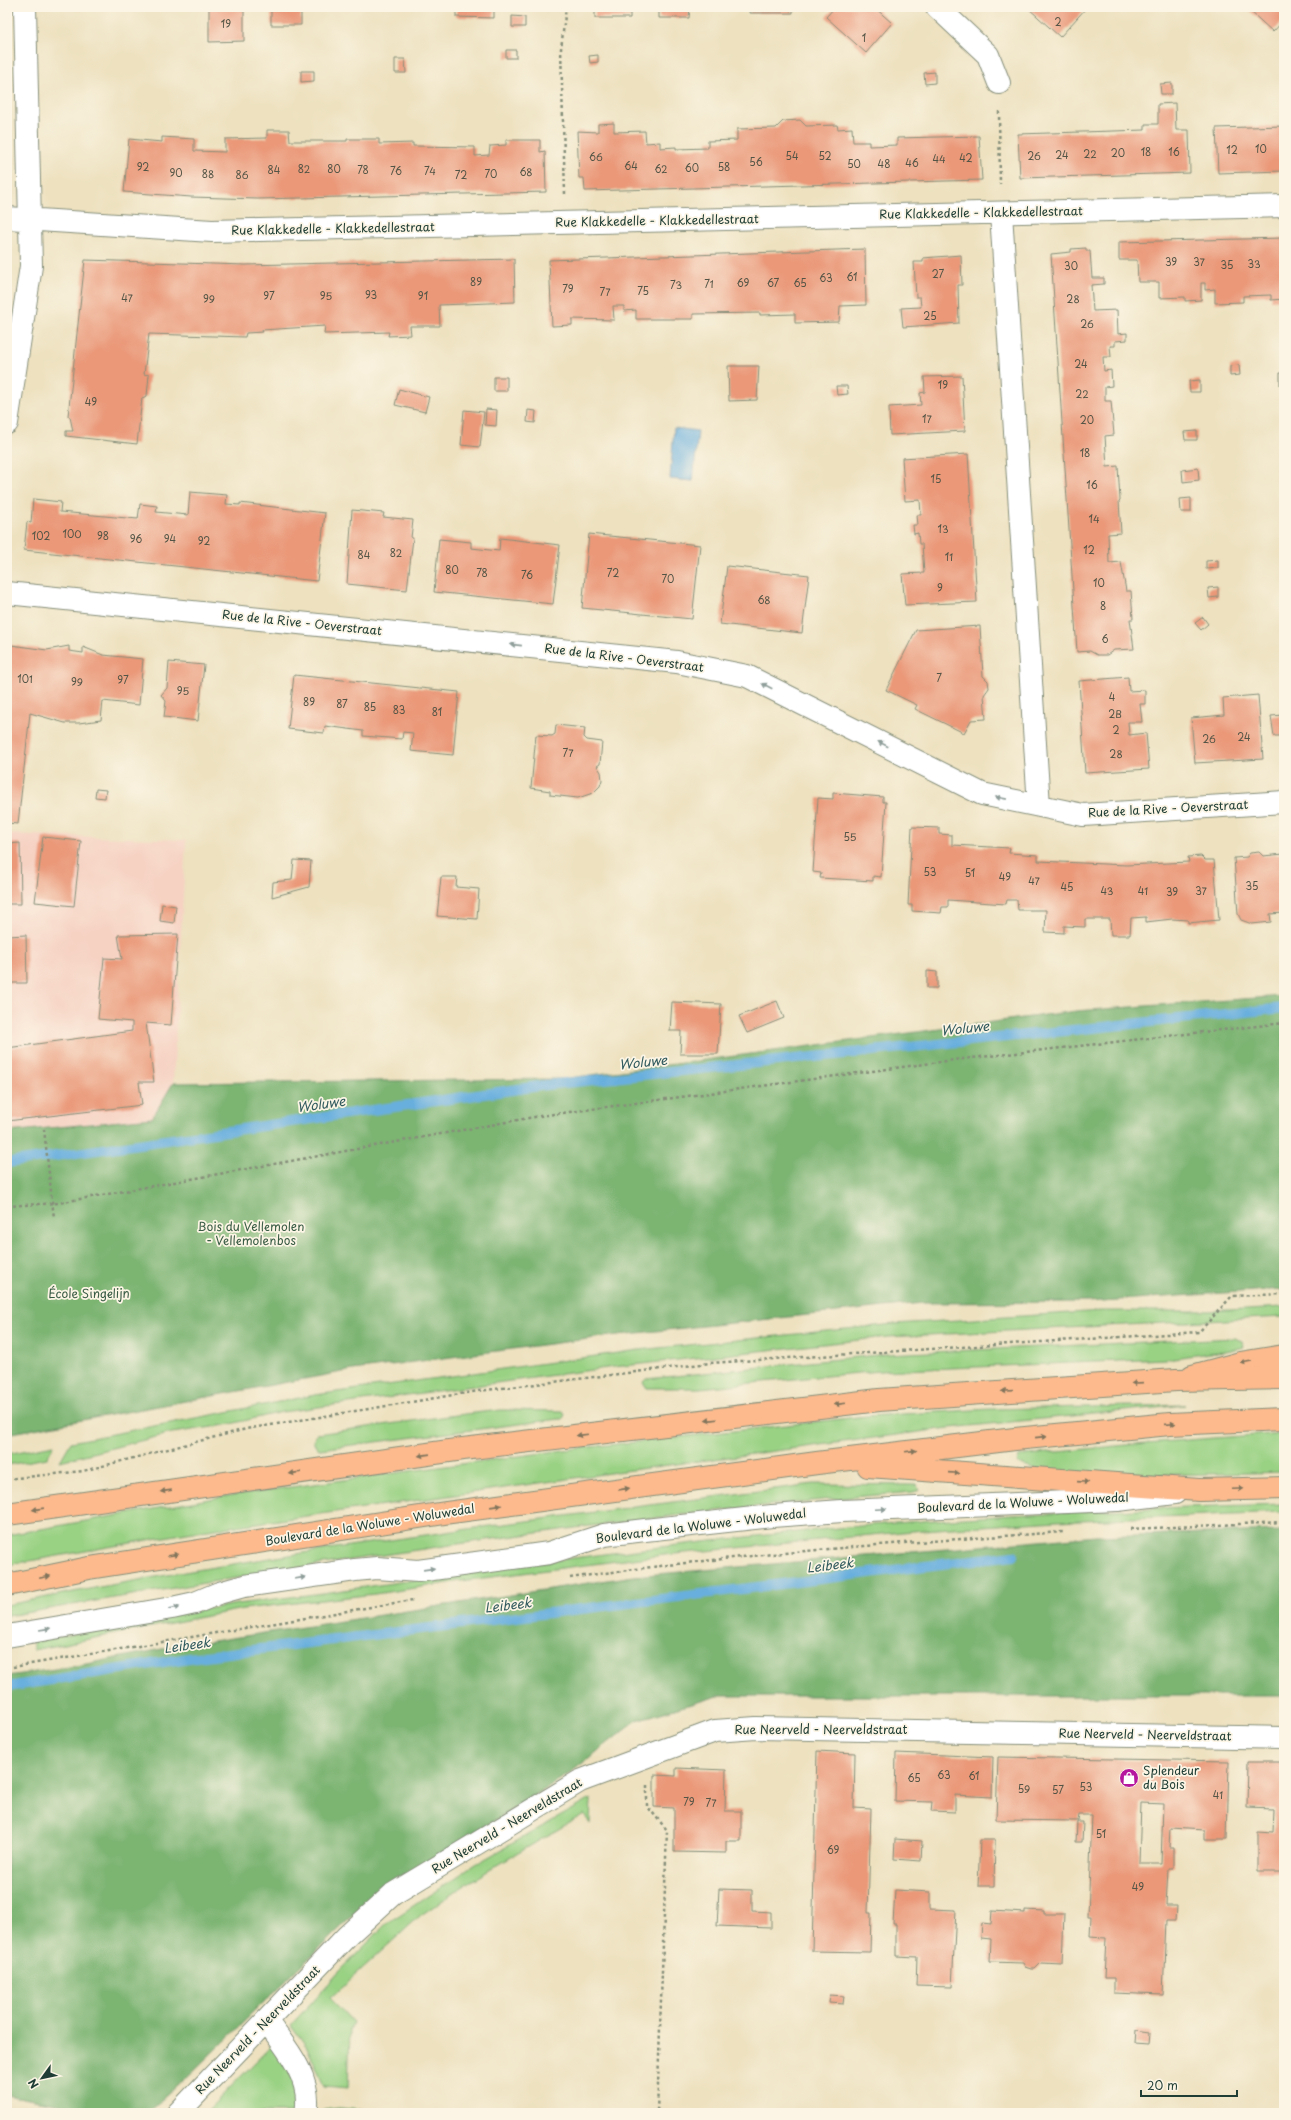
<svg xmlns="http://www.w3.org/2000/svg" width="1291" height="2120" font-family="'Playpen Sans',sans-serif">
<rect width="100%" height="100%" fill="#fcf5e5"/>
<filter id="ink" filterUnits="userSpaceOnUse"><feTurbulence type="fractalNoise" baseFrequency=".025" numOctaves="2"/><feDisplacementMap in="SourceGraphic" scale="8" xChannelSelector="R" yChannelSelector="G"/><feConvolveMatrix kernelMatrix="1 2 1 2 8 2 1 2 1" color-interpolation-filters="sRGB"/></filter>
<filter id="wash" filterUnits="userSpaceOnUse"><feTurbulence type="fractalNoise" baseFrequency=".012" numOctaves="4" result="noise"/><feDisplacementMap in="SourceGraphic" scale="16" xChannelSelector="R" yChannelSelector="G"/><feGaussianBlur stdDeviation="0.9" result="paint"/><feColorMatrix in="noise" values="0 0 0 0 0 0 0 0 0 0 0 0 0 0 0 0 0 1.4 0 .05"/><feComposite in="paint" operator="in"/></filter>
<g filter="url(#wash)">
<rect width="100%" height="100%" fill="#ede1bf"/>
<path fill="#f6d2c3" d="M7,834L186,840L173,1083L152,1118L51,1128L7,1223L35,1130L7,1132Z"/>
<path fill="#9ad284" stroke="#5c885c" d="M1284,1307V1317L887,1337L614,1367L282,1412L226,1425L172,1433L60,1461L71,1442L315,1395L639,1350L895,1324L1102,1311H1209Z
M1234,1338L1242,1341L1244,1347L1232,1350L1166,1359L880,1371L699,1388H647L643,1382L646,1379L887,1354Z
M1185,1405L949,1428L631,1470L187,1533L7,1565V1535L226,1496L564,1450L867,1416L991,1409Z
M501,1410L563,1411L565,1414L563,1419H559L320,1449L316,1447L313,1441L317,1434L448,1416Z
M1284,1433V1472C1251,1473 1029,1481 1017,1462L1019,1456L1146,1443Z
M54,1445L47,1458L7,1465V1454Z
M813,1484L916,1485L920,1490L913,1492C609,1516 308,1565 7,1616V1605C273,1551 543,1519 813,1484Z
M1284,1504V1512L1056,1521L923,1530L664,1555L468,1580L375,1594L243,1609L33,1650V1642C101,1629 169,1614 238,1604C276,1598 314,1595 351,1589C516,1565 682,1542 848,1527C993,1514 1138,1508 1284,1504Z
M591,1799L590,1824L584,1814L471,1881L421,1915L330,1998L353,2022L350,2030L348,2088L324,2086L307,2047L291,2025L340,1971L386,1924L476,1864Z
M272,2045L296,2084V2113H205Z
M339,2108L361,2110L360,2113H322L323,2110Z"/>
<path fill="#7bb472" stroke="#4d7853" d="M1284,996V1289L1088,1302L922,1303L618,1335L353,1370L7,1434V1132L152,1118L173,1083L561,1079L1076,1011Z
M1284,1531V1696H718L637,1720L570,1773L371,1898L185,2079L151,2109L141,2113H104L7,2095V1676L76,1666L167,1648L634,1576L1097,1536Z"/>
<path fill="#67afde" stroke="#437689" d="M674,428L698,431L693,481L670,479Z"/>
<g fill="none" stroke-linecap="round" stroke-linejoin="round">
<path stroke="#67afde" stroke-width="10" d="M7,1163L546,1085L1284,1008
M7,1687L189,1658L1014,1555"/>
</g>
<g id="blocks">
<path fill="#ea9878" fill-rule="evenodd" d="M209,7H244V41L209,42Z
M271,7H301V25H271Z
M456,7H494V18L456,17Z
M595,7H630V18H595Z
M659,7H690L689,18H659Z
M750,7H793V13H750Z
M835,7H874L892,23L866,53L826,17Z
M1027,7H1087L1060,37Z
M1253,7H1284V20L1273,32L1250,11Z
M512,16L525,17V27H512Z
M506,50H516V58H506Z
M598,55V62L590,63L589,56Z
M395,59H405L406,73H395Z
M301,71H314V81L301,82Z
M935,72V83L925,84L924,73Z
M1172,83V94H1161L1160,84Z
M1175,103L1176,130H1189L1190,173L1020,178L1018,134L1145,130V124H1158V104Z
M800,120L806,126L837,125L838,129L852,128L853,142H869V146L897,145V138L979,136L982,180L585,191L584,178H579L577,131L598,132V124L614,123V132L645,131L646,143L660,142V148L676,147V149L708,148V141L737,140V129L776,128L783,121Z
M1284,126V171L1218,173L1216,128Z
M267,130H289L290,141H347V139H379V144L413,143V146L475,147V156L489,155L490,146L506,145V140H540V152L545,151L546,192L258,199L191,197L124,192L129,139L162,142V137L194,139V151L225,152V139L267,138Z
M1284,238V299L1271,300V295L1243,296V302L1215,303V289L1205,290V283H1201V300L1185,301V297L1159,298V282H1138L1137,260H1119V242Z
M1086,248V251H1090L1092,278H1104V284L1091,285L1093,311L1117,310L1118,334L1127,333V340L1115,341V346H1110L1111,357H1103L1104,371L1111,370L1112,386L1105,387V401H1111L1114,435L1105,436L1107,467L1118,466L1120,500L1119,501L1121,533L1108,534L1109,563L1121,562L1126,591H1131L1133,619H1130L1134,649L1114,650L1107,655H1097L1090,651L1077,652L1051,254L1071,252V249Z
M865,249L866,305L840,306L839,322L795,323V314L760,315V313L693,314V319H636V310L624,311V306H613L614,320L572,319V325L552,326L549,260Z
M961,255L962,285H958L959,323L903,327L901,308L921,307L920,297H916L914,262H923V258Z
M514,259L515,302L439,305L440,326H410L411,335L388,336L389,332L324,334L325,326L262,330L263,332L246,333L245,337L149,334L144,374L149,375L147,396L142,398L137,444L66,436V431H73L70,417L68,416L85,260L245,265Z
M1239,365L1240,375L1230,376V366Z
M728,366H759L757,400L729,401Z
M1280,373H1284V385H1280Z
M962,376L965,431L890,435L889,407L921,405L920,393L925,392L924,377Z
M494,377H507V391H494Z
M1200,380V392H1190L1189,381Z
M836,386H847L848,394L837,395Z
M399,389L429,397L425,412L395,405Z
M486,409L497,410L496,426L485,425Z
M464,410L484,412L480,447L461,445Z
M528,410L536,411L535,423L527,422Z
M1197,431V440H1185L1184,432Z
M968,454L977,602L905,605L902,574L924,573L922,544H919L918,533L914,534L913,525H918L917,515H921L920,500L905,501L902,458Z
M1198,468L1199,480L1183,482L1182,470Z
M190,492L227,495L226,504L240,505V503L325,513L317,581L24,550L27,522L31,523L33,499L61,502L60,512L138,519L140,504L157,506L156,512L188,515Z
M1191,498V512H1181L1180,499Z
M352,510L384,513L383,517L413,520L411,538H413L407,590L347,584Z
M589,534L700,545L692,619L582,608Z
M500,538L560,545L553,604L434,592L439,539L471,542V548L499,551Z
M1218,560V568L1206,569V561Z
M727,566L809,575L802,633L720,624Z
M1218,587V597L1209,598L1208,588Z
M1203,617L1208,624L1201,630L1195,623Z
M980,626L983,676L988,681L989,688L984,695L986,719L971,720L964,733L915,709L917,705L886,690L916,630Z
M7,643L11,644V645L47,650L69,646V651L83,653V647L103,655L143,659L139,705L103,701L101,720L79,723H65L30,713L18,824L7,823Z
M169,662L204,665L198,721L164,717L166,701L161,695L167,688Z
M294,675L459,692L453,755L411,751L413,733L403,732L402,739L363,736V731L325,726L324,733L288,729Z
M1128,677L1129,691L1145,690V704H1140L1142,722H1128L1129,735L1146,733L1149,769L1085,773L1079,681Z
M1258,695L1263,759L1195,763L1191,718L1224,715L1223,698Z
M1284,715V736H1274L1271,716Z
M556,725L585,728L584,737L587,740L602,742L600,764L597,766L601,772L602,780L600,786L593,793L578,798L550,795V791L531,788L536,735L552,736L555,734Z
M96,789L106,790L105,798L95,797Z
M833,793L883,797V802H886L881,877L873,876V881L820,878L821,873L813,872L818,798L833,799Z
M912,827L939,828V834L952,835V845L1010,848L1009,853L1038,855V861L1126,865L1189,862L1188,857L1201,856L1205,860H1214L1219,920L1188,923V920L1172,919L1146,922V917L1131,918L1130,935H1111L1110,919H1085V927L1064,926V933L1045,932L1046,910H1018L1017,900H1007L1006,904L948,900V907H942L941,913L912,911V905H908Z
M43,837L81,841L74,906L35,902Z
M20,843L21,904H7V844Z
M1259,852L1263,856L1284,854V913L1270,914L1271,922L1252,924L1241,920L1238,914L1234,858L1247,857L1250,853Z
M294,860L311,861L309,887L272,897L273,882L292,880Z
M441,877H457L456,887L479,889L477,919L437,916Z
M162,904L176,906L174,923L160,921Z
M178,934L171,1025L146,1023L154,1082H139L142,1105L7,1121V1048L132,1031V1022L98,1019L104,958L122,959L118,935Z
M26,935L27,983H7V936Z
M927,971L937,972V988H927Z
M777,1001L784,1018L747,1033L739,1016Z
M672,1002L721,1004L718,1054H680L681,1031H670Z
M817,1751L855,1753L854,1808L871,1809L868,1913H871L870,1952L812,1951Z
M896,1753L993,1757L992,1797L955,1795V1812L931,1811L932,1802L895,1801Z
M998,1757L1229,1761L1227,1839H1205V1830L1170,1828L1169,1847H1173V1868H1168L1166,1906H1176L1175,1920H1166L1163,1995L1114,1993V1978H1104L1106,1938L1090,1937L1091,1916H1088L1092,1815H1079L1078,1821L996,1820ZM1141,1803L1163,1804L1161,1863H1139Z
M1248,1762H1284V1864L1282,1872H1257V1831L1274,1832L1275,1809L1247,1808Z
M676,1768L726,1770L725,1811H741V1841H726V1853L674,1852V1808L654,1807V1775L676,1776Z
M1077,1822H1083L1082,1842H1076Z
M895,1839L922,1841L921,1861L894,1859Z
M980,1840H995L994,1886H978Z
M719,1889L752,1890V1911L771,1912V1928L717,1926Z
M895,1890L930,1892V1909L956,1910L952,1987L916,1986L917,1957L896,1956V1924H893Z
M1025,1910L1044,1911V1914H1064L1062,1964L1041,1963L1035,1969H1031L1025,1967L1023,1963L990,1962L991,1939L981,1938L982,1923L991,1924L992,1911L1025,1913Z
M830,1995L844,1996L843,2004L829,2003Z
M1136,2030L1150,2032L1149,2045L1135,2044Z"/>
</g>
</g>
<g filter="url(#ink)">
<use href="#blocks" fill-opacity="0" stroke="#868f7a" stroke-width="1"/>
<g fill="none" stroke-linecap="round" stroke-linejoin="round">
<g stroke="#868f7a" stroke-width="24">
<path id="minor" d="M937,7L988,55L999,83
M1001,213L1039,806
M7,218L212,231L1284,206
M7,423L31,266L25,7
M7,593L677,662L747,676L982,794L1083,815L1284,802
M7,1636L172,1608L195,1603L219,1593L244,1586L355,1570L377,1568L418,1571L549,1553L604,1535L645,1530L772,1516L842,1511L1118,1500L1175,1493
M267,2022C286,2047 313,2079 306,2113
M178,2113L347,1936L393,1894L580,1781L715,1731L756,1728L1284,1738"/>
</g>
<g stroke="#868f7a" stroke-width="24">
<path id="major" d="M1192,1376L1240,1363L1284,1356
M1199,1490L1284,1488"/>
</g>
<g stroke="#868f7a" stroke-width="24">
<path id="highway" d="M868,1466L1199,1490
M7,1514L463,1449L879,1400L1176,1380L1284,1378
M7,1585L89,1568L445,1513L817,1463L1015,1439L1170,1424L1284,1419"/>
</g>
<path stroke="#868f7a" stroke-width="2.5" stroke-dasharray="3 3" stroke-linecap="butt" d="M999,111L1000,184
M565,194L561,49L566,7
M7,1206L58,1203L540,1116L954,1060L1284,1023
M7,1479L83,1471L246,1429L478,1391L710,1363L1199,1332L1232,1296L1284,1294
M1130,1529L1284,1522
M570,1578C734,1554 898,1543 1063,1532
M7,1668L413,1600
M647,1785V1806L667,1830L657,2113"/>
<use href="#minor" stroke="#fff" stroke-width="22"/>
<use href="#major" stroke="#fcba8d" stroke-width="22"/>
<use href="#highway" stroke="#fcba8d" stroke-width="22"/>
<path stroke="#868f7a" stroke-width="2.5" stroke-dasharray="3 3" stroke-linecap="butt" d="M44,1129L54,1218"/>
</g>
<defs><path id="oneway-solid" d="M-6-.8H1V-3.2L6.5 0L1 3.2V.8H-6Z"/></defs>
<g fill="#8f9e9a">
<use href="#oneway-solid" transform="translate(516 645) rotate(-174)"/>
<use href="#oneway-solid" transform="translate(767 686) rotate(-153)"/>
<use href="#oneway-solid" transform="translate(883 744) rotate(-153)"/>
<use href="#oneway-solid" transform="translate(1001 798) rotate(-169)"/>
<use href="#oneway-solid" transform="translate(881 1509) rotate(-2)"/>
<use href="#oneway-solid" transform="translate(429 1569) rotate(-8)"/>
<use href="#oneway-solid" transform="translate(300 1578) rotate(-9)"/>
<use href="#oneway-solid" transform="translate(174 1608) rotate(-11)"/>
<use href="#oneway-solid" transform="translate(45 1629) rotate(-9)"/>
</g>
<g fill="#82755c">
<use href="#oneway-solid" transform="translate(1246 1362) rotate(170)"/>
<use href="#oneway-solid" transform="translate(1137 1383) rotate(176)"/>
<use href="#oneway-solid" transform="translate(1007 1391) rotate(176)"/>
<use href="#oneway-solid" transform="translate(840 1404) rotate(173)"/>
<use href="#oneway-solid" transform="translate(711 1420) rotate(173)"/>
<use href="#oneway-solid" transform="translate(1170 1424) rotate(-4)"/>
<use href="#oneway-solid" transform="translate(582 1435) rotate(173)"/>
<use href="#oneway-solid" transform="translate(1041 1437) rotate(-6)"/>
<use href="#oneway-solid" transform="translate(911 1451) rotate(-7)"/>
<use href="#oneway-solid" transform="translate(424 1455) rotate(172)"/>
<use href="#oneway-solid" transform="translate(295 1473) rotate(172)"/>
<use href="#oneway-solid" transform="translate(954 1473) rotate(4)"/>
<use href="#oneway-solid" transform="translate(1083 1482) rotate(4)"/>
<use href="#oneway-solid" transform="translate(624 1489) rotate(-8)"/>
<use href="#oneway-solid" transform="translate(1238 1489) rotate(-2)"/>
<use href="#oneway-solid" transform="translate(166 1491) rotate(172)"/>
<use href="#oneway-solid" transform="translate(496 1506) rotate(-8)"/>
<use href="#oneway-solid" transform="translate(38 1509) rotate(172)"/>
<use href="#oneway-solid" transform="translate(173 1555) rotate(-9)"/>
<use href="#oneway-solid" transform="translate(45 1577) rotate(-12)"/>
</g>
</g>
<defs>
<g id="shop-disc" transform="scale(1)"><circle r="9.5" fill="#b5179e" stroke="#fcf5e5"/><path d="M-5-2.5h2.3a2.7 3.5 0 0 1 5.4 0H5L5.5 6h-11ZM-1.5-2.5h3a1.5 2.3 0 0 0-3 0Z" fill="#fff"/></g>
</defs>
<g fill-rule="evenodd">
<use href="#shop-disc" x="1129" y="1778"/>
</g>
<g text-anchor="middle" stroke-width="3.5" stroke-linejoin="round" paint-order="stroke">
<g font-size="10" fill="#525445">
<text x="1058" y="26">2</text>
<text x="226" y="28">19</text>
<text x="864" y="42">1</text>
<text x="1261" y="153">10</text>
<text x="1232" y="154">12</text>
<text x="1146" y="156">18</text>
<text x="1174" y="156">16</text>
<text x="1118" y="157">20</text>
<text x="1090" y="158">22</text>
<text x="1062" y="159">24</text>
<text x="792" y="160">54</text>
<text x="825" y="160">52</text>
<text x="1034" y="160">26</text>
<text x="596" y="161">66</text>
<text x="966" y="162">42</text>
<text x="939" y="163">44</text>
<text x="756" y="166">56</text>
<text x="912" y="167">46</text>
<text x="854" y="168">50</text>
<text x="884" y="168">48</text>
<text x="631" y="170">64</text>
<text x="143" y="171">92</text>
<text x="724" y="171">58</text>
<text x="692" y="172">60</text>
<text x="304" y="173">82</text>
<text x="334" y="173">80</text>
<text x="661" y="173">62</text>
<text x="274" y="174">84</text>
<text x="363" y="174">78</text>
<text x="396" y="175">76</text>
<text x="430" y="175">74</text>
<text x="526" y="176">68</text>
<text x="176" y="177">90</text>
<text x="208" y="178">88</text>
<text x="491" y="178">70</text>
<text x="242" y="179">86</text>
<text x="461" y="179">72</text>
<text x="1171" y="266">39</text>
<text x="1199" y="266">37</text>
<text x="1254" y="268">33</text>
<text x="1227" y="269">35</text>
<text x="1071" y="270">30</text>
<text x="938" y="278">27</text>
<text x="852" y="281">61</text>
<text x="826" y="282">63</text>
<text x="476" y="286">89</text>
<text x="743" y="287">69</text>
<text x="773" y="287">67</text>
<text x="800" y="287">65</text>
<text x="709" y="288">71</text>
<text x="676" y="289">73</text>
<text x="568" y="293">79</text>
<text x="643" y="295">75</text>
<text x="605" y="296">77</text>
<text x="371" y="299">93</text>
<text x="269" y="300">97</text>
<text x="326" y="300">95</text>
<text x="423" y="300">91</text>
<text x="127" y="302">47</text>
<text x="209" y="303">99</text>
<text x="1073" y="303">28</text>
<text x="930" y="320">25</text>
<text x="1087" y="328">26</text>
<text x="1081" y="368">24</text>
<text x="943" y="389">19</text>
<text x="1082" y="398">22</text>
<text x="91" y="406">49</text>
<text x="927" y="423">17</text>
<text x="1087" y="424">20</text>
<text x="1085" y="457">18</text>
<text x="936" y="483">15</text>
<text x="1092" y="489">16</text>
<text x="1094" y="523">14</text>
<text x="943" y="533">13</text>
<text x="72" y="538">100</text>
<text x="41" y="540">102</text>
<text x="103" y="540">98</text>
<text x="136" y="543">96</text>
<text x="170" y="543">94</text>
<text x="204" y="545">92</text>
<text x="1089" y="554">12</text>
<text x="396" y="557">82</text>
<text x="364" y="559">84</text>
<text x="949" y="561">11</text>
<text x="452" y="574">80</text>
<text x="482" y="577">78</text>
<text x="613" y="577">72</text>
<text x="527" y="579">76</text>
<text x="668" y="583">70</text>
<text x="1099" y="587">10</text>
<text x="940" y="592">9</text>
<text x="764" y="604">68</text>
<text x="1103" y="610">8</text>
<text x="1105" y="643">6</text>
<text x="939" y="682">7</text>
<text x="25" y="683">101</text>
<text x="123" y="684">97</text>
<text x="77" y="686">99</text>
<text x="183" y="695">95</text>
<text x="1112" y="701">4</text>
<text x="309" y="706">89</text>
<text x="342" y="708">87</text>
<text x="370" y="711">85</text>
<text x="399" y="714">83</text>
<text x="437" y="716">81</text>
<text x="1115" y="718">2B</text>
<text x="1116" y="734">2</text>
<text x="1244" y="741">24</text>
<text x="1209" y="743">26</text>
<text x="568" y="757">77</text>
<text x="1116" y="758">28</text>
<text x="850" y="841">55</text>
<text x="930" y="876">53</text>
<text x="970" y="877">51</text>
<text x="1005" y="881">49</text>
<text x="1034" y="885">47</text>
<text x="1252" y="890">35</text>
<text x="1067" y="891">45</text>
<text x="1107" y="895">43</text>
<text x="1143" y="895">41</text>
<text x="1201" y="895">37</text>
<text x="1172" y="896">39</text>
<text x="944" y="1779">63</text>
<text x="974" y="1780">61</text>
<text x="914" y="1782">65</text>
<text x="1086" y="1791">53</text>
<text x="1024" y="1793">59</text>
<text x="1058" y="1794">57</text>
<text x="1218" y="1799">41</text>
<text x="689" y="1806">79</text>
<text x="711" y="1807">77</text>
<text x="1101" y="1838">51</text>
<text x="833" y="1854">69</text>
<text x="1138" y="1891">49</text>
</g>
<g font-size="12" fill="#1f3d34" stroke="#fcf5e5">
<text transform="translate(981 213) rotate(-1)" y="4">Rue Klakkedelle - Klakkedellestraat</text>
<text transform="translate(657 221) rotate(-1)" y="4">Rue Klakkedelle - Klakkedellestraat</text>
<text transform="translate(333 229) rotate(-1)" y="4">Rue Klakkedelle - Klakkedellestraat</text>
<text transform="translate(302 623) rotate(6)" y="4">Rue de la Rive - Oeverstraat</text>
<text transform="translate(624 658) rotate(7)" y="4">Rue de la Rive - Oeverstraat</text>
<text transform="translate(1168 809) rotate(-3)" y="4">Rue de la Rive - Oeverstraat</text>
<text transform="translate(1023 1503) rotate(-3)" y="4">Boulevard de la Woluwe - Woluwedal</text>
<text transform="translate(370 1525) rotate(-9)" y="4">Boulevard de la Woluwe - Woluwedal</text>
<text transform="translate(701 1526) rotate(-7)" y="4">Boulevard de la Woluwe - Woluwedal</text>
<text x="821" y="1734">Rue Neerveld - Neerveldstraat</text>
<text transform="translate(1145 1735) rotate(1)" y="4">Rue Neerveld - Neerveldstraat</text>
<text transform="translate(507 1826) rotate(-31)" y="4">Rue Neerveld - Neerveldstraat</text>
<text transform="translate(258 2030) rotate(-46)" y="4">Rue Neerveld - Neerveldstraat</text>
</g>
<g font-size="12" fill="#385b44" stroke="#fcf5e5">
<text x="251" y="1231">Bois du Vellemolen<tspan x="251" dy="14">- Vellemolenbos</tspan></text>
<text x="89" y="1298">École Singelijn</text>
</g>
<g font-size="12" fill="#1f3d34" stroke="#fcf5e5" text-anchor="start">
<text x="1143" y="1775">Splendeur<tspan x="1143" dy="14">du Bois</tspan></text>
</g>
<g font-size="13" font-style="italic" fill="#315a5e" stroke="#fcf5e5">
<text transform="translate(965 1028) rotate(-6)" y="5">Woluwe</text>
<text transform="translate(643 1062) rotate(-6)" y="5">Woluwe</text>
<text transform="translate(321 1104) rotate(-8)" y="5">Woluwe</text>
<text transform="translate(830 1565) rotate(-7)" y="5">Leibeek</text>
<text transform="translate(508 1605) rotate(-7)" y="5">Leibeek</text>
<text transform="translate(187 1645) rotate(-8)" y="5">Leibeek</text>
</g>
</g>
<rect width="1291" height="2120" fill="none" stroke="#fcf5e5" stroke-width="24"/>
<g transform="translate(42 2078) rotate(237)" stroke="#fcf5e5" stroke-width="3" paint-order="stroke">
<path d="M0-3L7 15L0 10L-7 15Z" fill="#1f3d34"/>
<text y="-6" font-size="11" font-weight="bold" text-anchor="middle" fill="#1f3d34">N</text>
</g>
<path d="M1141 2090v6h96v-6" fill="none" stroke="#1f3d34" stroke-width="2"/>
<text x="1147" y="2090" font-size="12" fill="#1f3d34" stroke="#fcf5e5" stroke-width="3" paint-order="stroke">20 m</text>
</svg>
